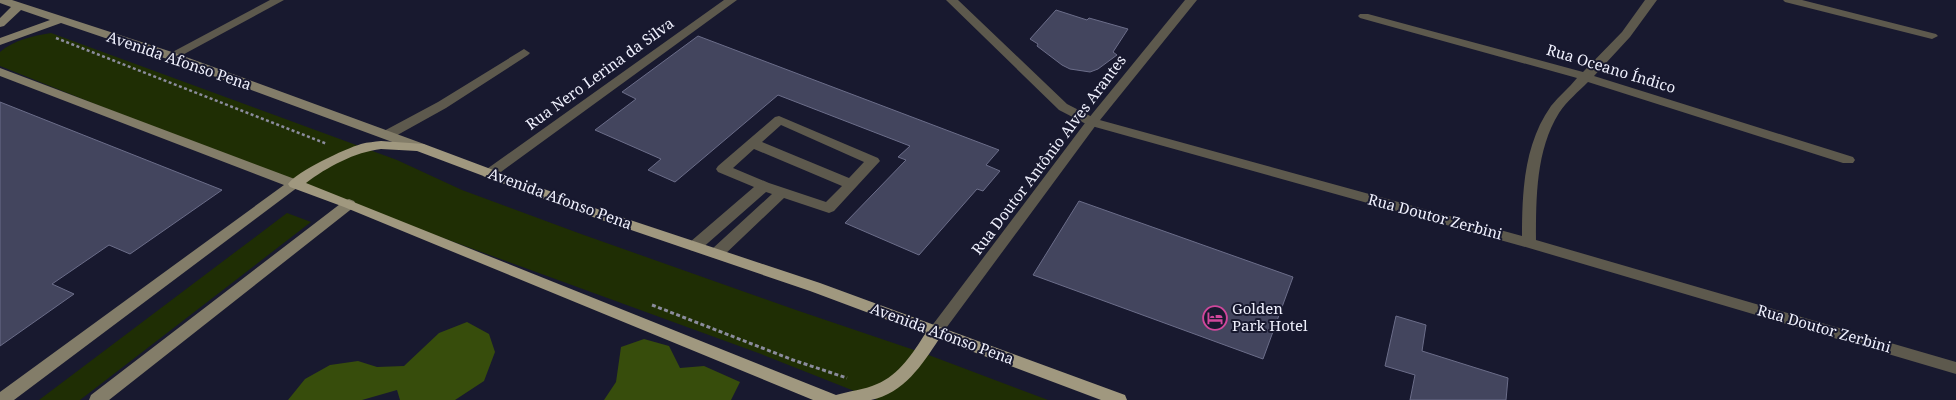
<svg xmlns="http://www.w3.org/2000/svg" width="1956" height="400" font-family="'Noto Serif',serif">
<rect width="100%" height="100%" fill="#18192f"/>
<path fill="#1f2e04" d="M51,33L397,160L462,190L581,234L796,310L926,354L1048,400H877L761,354L295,184L0,66V52C14,40 32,36 51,33Z
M287,213L311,222L80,400H39Z"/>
<path fill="#374d0c" d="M467,322L489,334L495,352L484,381L455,400H400L397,390L362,400H288L305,379L330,365L358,361L377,367L404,366L439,333Z
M644,339L669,346L680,368L704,366L740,382L731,400H604L616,382L621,347Z"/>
<path fill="#43455e" stroke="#6b6d89" d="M1056,10L1087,20L1089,18L1128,29L1113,52L1117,55L1098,69L1090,72L1070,69L1062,65L1037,46L1038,44L1030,39Z
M698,36L999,150L986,165L1000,171L983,191L977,189L919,255L845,223L906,160L898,157L910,146L778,95L675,182L648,170L661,159L595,130L636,99L622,92Z
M0,102L222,190L130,254L109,245L52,284L74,294L0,346Z
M1079,201L1293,277L1263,359L1033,275Z
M1396,316L1426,325L1422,351L1508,378L1506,400H1410L1415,375L1385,366Z"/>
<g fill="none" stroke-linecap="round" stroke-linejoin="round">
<path stroke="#8b8c9d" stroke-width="2.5" stroke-dasharray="3 2.5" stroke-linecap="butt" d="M56,38L327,144"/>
<path stroke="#8b8c9d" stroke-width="3" stroke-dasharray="4 2.5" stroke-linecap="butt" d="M652,305L793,360L847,378"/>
<path fill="#5d594d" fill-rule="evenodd" d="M524,49L530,53L528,55L446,108L392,138H382L381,135L382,132L438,102Z
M779,116L878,158L880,161L834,211L829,213L784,198L722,257L717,258L712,257L710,253L712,249L772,194L766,192L700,250L695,251L690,250L688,246L690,242L754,187L718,172L716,169L718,166L775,117ZM781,125L864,162L849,178L762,142ZM754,149L842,186L826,202L769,183L733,168Z"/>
<path fill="#5d594d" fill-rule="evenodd" d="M270,0H284L175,59H167L165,56Z
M724,0H737L494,177H484L482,174L484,171Z
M946,0H958L1067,104L1096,119L1522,236C1522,192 1524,144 1551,106C1559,96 1569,88 1577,78L1360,18L1358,16L1360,14H1368L1583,72L1622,32L1645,0H1657L1630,37L1594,76L1853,157L1855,160L1853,163H1843L1588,82C1579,91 1567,101 1559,113C1536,150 1536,197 1536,240L1956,362V374L1529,248L1088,125L1059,110Z
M1783,0H1802L1936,34L1938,36L1932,39L1785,2Z"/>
<path fill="#5d594d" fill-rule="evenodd" d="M1185,0H1197L1096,125L941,335L936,337L931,335L928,331L931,327L1088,119Z"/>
<path fill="#837d69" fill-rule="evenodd" d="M0,0H12L175,53L424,144L426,147L419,151L414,150L167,59L61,23L0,45V38L50,20L21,10L4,26L0,27V18L11,7L0,3Z
M0,68L300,181L302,184L14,400H0V392L284,185L0,76Z
M349,199L354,201L356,204L354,207L109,400H89L91,395L344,201Z"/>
<path fill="#a0987f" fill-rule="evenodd" d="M381,141L424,144L600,210L820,283L1125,395L1127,400H1101L939,339C922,365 904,393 871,400C853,400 831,400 813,400L344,207L290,187L288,184C297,171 345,149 361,144C368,142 374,142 381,141ZM381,149L417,151L590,216L810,291L925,334C913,353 899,375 877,384C864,390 849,391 836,395L306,183C327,167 355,152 381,149Z"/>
</g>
<defs>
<g id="hotel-ring" transform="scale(1.25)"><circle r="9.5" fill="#18192f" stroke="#d1479c" stroke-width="1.5"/><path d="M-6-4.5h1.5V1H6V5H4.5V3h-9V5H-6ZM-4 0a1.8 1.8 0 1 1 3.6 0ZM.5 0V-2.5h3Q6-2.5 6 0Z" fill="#d1479c"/></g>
</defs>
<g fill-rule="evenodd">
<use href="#hotel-ring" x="1215" y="318"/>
</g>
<g text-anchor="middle" stroke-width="4" stroke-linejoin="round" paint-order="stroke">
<g font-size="15" fill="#eff0fd" stroke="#18192f">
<text transform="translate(179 61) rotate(19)" y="5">Avenida Afonso Pena</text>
<text transform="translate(1611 69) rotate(17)" y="5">Rua Oceano Índico</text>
<text transform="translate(600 74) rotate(-36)" y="5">Rua Nero Lerina da Silva</text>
<text transform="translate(1049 155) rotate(-53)" y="5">Rua Doutor Antônio Alves Arantes</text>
<text transform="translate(560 199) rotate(20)" y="5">Avenida Afonso Pena</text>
<text transform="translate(1435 217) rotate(15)" y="5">Rua Doutor Zerbini</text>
<text transform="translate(1824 329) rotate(16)" y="5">Rua Doutor Zerbini</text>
<text transform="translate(942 334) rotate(20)" y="5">Avenida Afonso Pena</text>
</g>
<g font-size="15" fill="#eff0fd" stroke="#18192f" text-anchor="start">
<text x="1232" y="314">Golden<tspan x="1232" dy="17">Park Hotel</tspan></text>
</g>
</g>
</svg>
